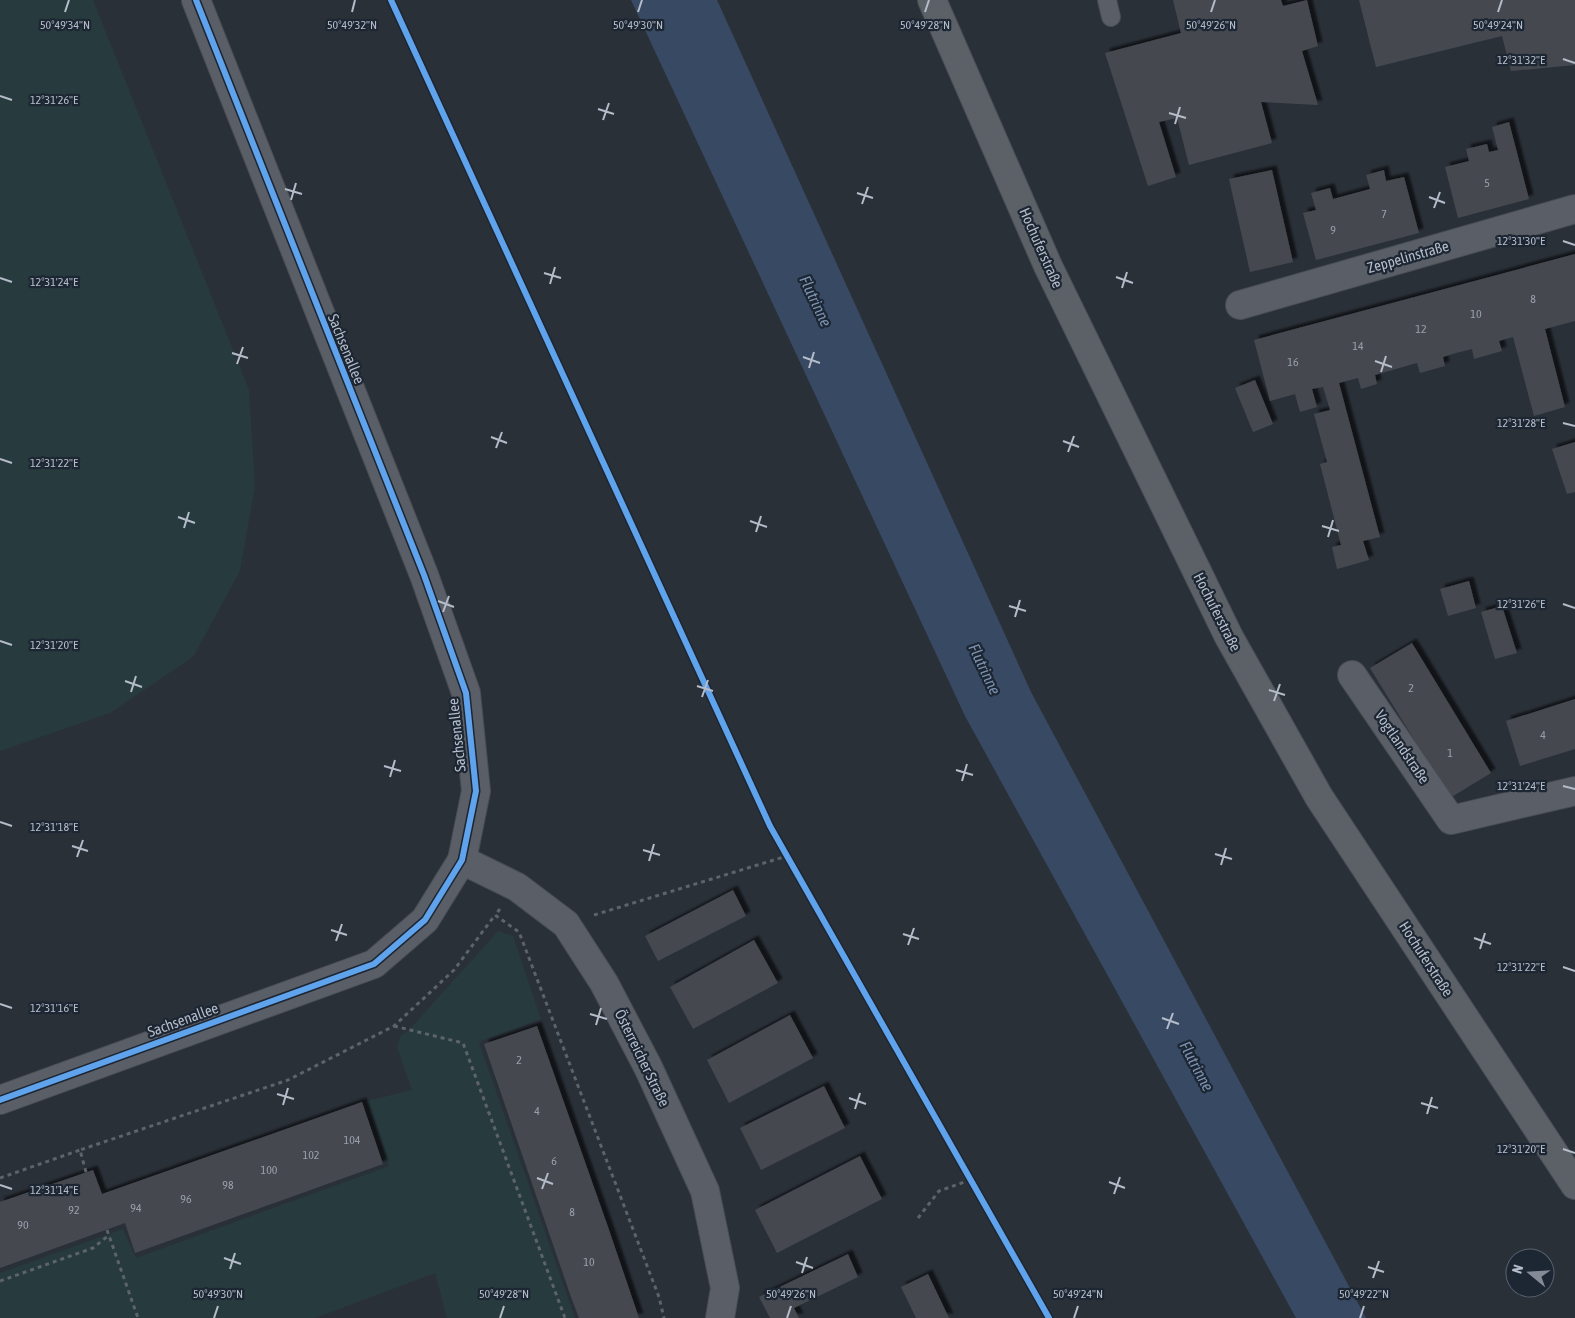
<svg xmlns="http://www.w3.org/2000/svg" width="1575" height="1318" font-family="'Asap Condensed',sans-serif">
<defs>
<filter id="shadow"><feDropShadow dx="4.5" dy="-4.5" stdDeviation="1" flood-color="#0009"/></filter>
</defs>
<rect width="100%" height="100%" fill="#2a3038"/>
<path fill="#273a3e" d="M0,0H93L249,390L255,486L240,571L193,657L110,713L0,751Z
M498,931L513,936L541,1019L479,1042L575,1318H447L435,1273L315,1318H0V1273L123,1229L136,1258L389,1166L367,1101L412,1090L397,1047L401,1035L409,1030Z"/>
<path fill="#384963" d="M631,0H717L1031,692L1366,1318H1296L965,716Z"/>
<path fill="#444950" filter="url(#shadow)" d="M1173,0H1281L1283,6L1307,0L1318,46L1302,51L1318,105L1261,102L1272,143L1189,165L1177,118L1159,122L1176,177L1148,186L1105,53L1181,33Z
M1359,0H1575V65L1511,71L1502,36L1376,67Z
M1509,122L1529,199L1458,218L1445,167L1469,161L1466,149L1487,144L1489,152L1498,150L1492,127Z
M1272,170L1293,262L1250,272L1229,179Z
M1384,170L1386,181L1404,177L1419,233L1316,260L1303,213L1316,210L1311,193L1330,188L1333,199L1370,189L1366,175Z
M1575,254V321L1545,329L1565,407L1534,416L1513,337L1499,341L1502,351L1474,359L1472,349L1456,353L1443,357L1445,366L1420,373L1417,363L1375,375L1377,384L1361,389L1358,378L1339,383L1380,537L1363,541L1369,560L1337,569L1332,547L1341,545L1320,464L1327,462L1314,414L1330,410L1323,387L1312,389L1317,407L1300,412L1295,394L1270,401L1254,340Z
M1255,380L1273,424L1253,432L1235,388Z
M1575,442V492L1567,494L1552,449Z
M1469,581L1476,608L1448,616L1440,589Z
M1502,606L1517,653L1495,659L1481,612Z
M1412,643L1491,773L1450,798L1370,668Z
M1575,699V749L1520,766L1506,721Z
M733,890L746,916L658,961L645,936Z
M754,940L778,983L693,1029L670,987Z
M790,1015L813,1058L729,1103L707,1060Z
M537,1026L608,1227L639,1318H579L571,1297L484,1044Z
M824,1086L845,1128L761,1170L740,1128Z
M362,1102L383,1164L135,1253L125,1223L0,1268V1202L93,1170L102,1194Z
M860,1156L882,1199L777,1253L755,1210Z
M848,1254L858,1277L794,1308L799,1318H770L759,1297Z
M928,1274L949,1318H916L901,1287Z"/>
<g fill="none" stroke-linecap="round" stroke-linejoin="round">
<g stroke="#484c53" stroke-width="20">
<path id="lane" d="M1107,0L1111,17"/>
</g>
<g stroke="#484c53" stroke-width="30">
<path id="street" d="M1240,305L1575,209
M1352,675L1451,820L1575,791
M462,860L517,887L566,924L604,983L648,1067L705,1191L725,1288L720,1318
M0,1100L374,964L425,920L462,860L476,791L466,693L424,575L196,0"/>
</g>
<g stroke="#484c55" stroke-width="30">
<path id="primary" d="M932,0L1048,266L1229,637L1319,797L1575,1185"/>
</g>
<path stroke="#5d636a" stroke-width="3" stroke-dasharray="4 4" stroke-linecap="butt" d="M500,909L495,915L519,932L659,1297L664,1318
M594,915L787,856
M394,1026L463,1043L565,1318
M86,1172L80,1150L288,1080L394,1026L454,970L495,915
M0,1178L80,1150
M918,1218L939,1191L970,1180
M107,1230L138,1318
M0,1281L93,1248L108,1236"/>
<use href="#lane" stroke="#5a5e66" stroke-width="18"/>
<use href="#street" stroke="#5a5e66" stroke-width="28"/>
<use href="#primary" stroke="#5c6168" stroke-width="28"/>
<g stroke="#1d2633" stroke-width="9">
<path id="cycleway" d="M391,0L770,826L1049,1318
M0,1100L374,964L425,920L462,860L476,791L466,693L424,575L196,0"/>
</g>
<use href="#cycleway" stroke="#60a3ed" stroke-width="6"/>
</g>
<path fill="none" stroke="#b4bcc9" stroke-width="2" d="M65,12L69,0M352,12L355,0M638,12L642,0M925,12L929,0M1211,12L1215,0M1498,12L1502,0M1563,59L1575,63M0,96L12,100M598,109L614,114M1169,113L1186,118M603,120L609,103M1175,124L1180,107M285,189L302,194M857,193L873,198M1429,197L1445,203M291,200L296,183M862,204L868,187M1434,208L1440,192M1563,241L1575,245M544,273L561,278M1116,277L1133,283M0,278L12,282M550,284L555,267M1122,288L1127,272M232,353L248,358M803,357L820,363M1375,361L1392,367M237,364L243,347M809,368L814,352M1381,372L1386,356M1563,423L1575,426M491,437L507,443M1063,441L1079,447M496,448L502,432M1068,452L1074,436M0,459L12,463M178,517L195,523M750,521L767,527M1322,526L1339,531M184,528L189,512M756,532L761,516M1328,537L1333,520M438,601L454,607M1563,604L1575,608M1009,606L1026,611M443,612L449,596M1015,617L1020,600M0,641L12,645M125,681L142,687M697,686L713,691M1269,690L1285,695M131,692L136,676M702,697L708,680M1274,701L1280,684M384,766L401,771M956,770L973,775M390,777L395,760M962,781L967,764M1563,786L1575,789M0,822L12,826M72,846L88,851M643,850L660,855M1215,854L1232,859M77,857L83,840M649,861L654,844M1221,865L1226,848M331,930L347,935M903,934L919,939M1474,938L1491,944M336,941L342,924M908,945L914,928M1480,949L1485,933M1563,967L1575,971M0,1004L12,1008M590,1014L607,1019M1162,1018L1179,1024M596,1025L601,1008M1167,1029L1173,1013M277,1094L294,1099M849,1098L866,1104M1421,1103L1438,1108M283,1105L288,1088M855,1109L860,1093M1427,1114L1432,1097M1563,1149L1575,1153M537,1178L553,1184M1109,1182L1125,1188M0,1185L12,1189M542,1189L548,1173M1114,1194L1120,1177M224,1258L241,1264M796,1262L813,1268M1368,1267L1384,1272M230,1269L235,1253M802,1273L807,1257M1373,1278L1379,1261M214,1318L218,1306M500,1318L504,1306M787,1318L791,1306M1074,1318L1078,1306M1360,1318L1364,1306"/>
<g text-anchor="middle" stroke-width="4.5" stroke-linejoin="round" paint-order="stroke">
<g font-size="12" fill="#989fab">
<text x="1487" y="187">5</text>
<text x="1384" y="218">7</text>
<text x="1333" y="234">9</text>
<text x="1533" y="303">8</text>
<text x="1476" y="318">10</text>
<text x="1421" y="333">12</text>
<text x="1358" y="350">14</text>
<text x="1293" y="366">16</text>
<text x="1411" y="692">2</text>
<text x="1543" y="739">4</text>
<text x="1450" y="757">1</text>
<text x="519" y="1064">2</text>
<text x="537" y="1115">4</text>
<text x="352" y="1144">104</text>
<text x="311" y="1159">102</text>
<text x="554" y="1165">6</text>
<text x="269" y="1174">100</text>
<text x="228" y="1189">98</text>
<text x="186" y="1203">96</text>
<text x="136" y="1212">94</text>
<text x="74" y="1214">92</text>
<text x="572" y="1216">8</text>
<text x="23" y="1229">90</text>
<text x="589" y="1266">10</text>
</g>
<g font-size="15" fill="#b4bcc9" stroke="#1d2633">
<text transform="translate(1041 248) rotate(66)" y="5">Hochuferstraße</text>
<text transform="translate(1408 257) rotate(-16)" y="5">Zeppelinstraße</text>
<text transform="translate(346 349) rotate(68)" y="5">Sachsenallee</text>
<text transform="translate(1217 612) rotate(63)" y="5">Hochuferstraße</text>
<text transform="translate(457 735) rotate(-96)" y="5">Sachsenallee</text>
<text transform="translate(1402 747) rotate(56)" y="5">Vogtlandstraße</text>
<text transform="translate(1426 959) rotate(57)" y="5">Hochuferstraße</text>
<text transform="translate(183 1020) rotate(-20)" y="5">Sachsenallee</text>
<text transform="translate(642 1058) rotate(64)" y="5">Österreicher Straße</text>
</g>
<g font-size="16" font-style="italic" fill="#7c92b1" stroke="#1d2633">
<text transform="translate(816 301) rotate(65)" y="6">Flutrinne</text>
<text transform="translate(985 669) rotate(65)" y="6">Flutrinne</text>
<text transform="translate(1197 1066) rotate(62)" y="6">Flutrinne</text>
</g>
</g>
<g font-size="12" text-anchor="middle" fill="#b4bcc9" stroke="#1d2633" stroke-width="4.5" stroke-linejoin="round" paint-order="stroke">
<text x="65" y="29">50°49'34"N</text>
<text x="352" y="29">50°49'32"N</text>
<text x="638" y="29">50°49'30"N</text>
<text x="925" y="29">50°49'28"N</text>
<text x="1211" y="29">50°49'26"N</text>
<text x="1498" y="29">50°49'24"N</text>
<text x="1521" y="64">12°31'32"E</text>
<text x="54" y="104">12°31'26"E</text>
<text x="1521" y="245">12°31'30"E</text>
<text x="54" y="286">12°31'24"E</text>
<text x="1521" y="427">12°31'28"E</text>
<text x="54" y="467">12°31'22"E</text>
<text x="1521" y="608">12°31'26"E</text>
<text x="54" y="649">12°31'20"E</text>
<text x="1521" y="790">12°31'24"E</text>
<text x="54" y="831">12°31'18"E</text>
<text x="1521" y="971">12°31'22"E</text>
<text x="54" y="1012">12°31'16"E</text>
<text x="1521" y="1153">12°31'20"E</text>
<text x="54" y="1194">12°31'14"E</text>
<text x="218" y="1298">50°49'30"N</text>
<text x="504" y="1298">50°49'28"N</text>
<text x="791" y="1298">50°49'26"N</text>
<text x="1078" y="1298">50°49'24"N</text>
<text x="1364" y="1298">50°49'22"N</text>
</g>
<g transform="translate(1530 1273) rotate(288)"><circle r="24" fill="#1d2633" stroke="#59626f"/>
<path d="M0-4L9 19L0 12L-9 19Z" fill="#848b96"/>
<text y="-8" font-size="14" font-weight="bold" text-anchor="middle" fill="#b4bcc9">N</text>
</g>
</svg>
